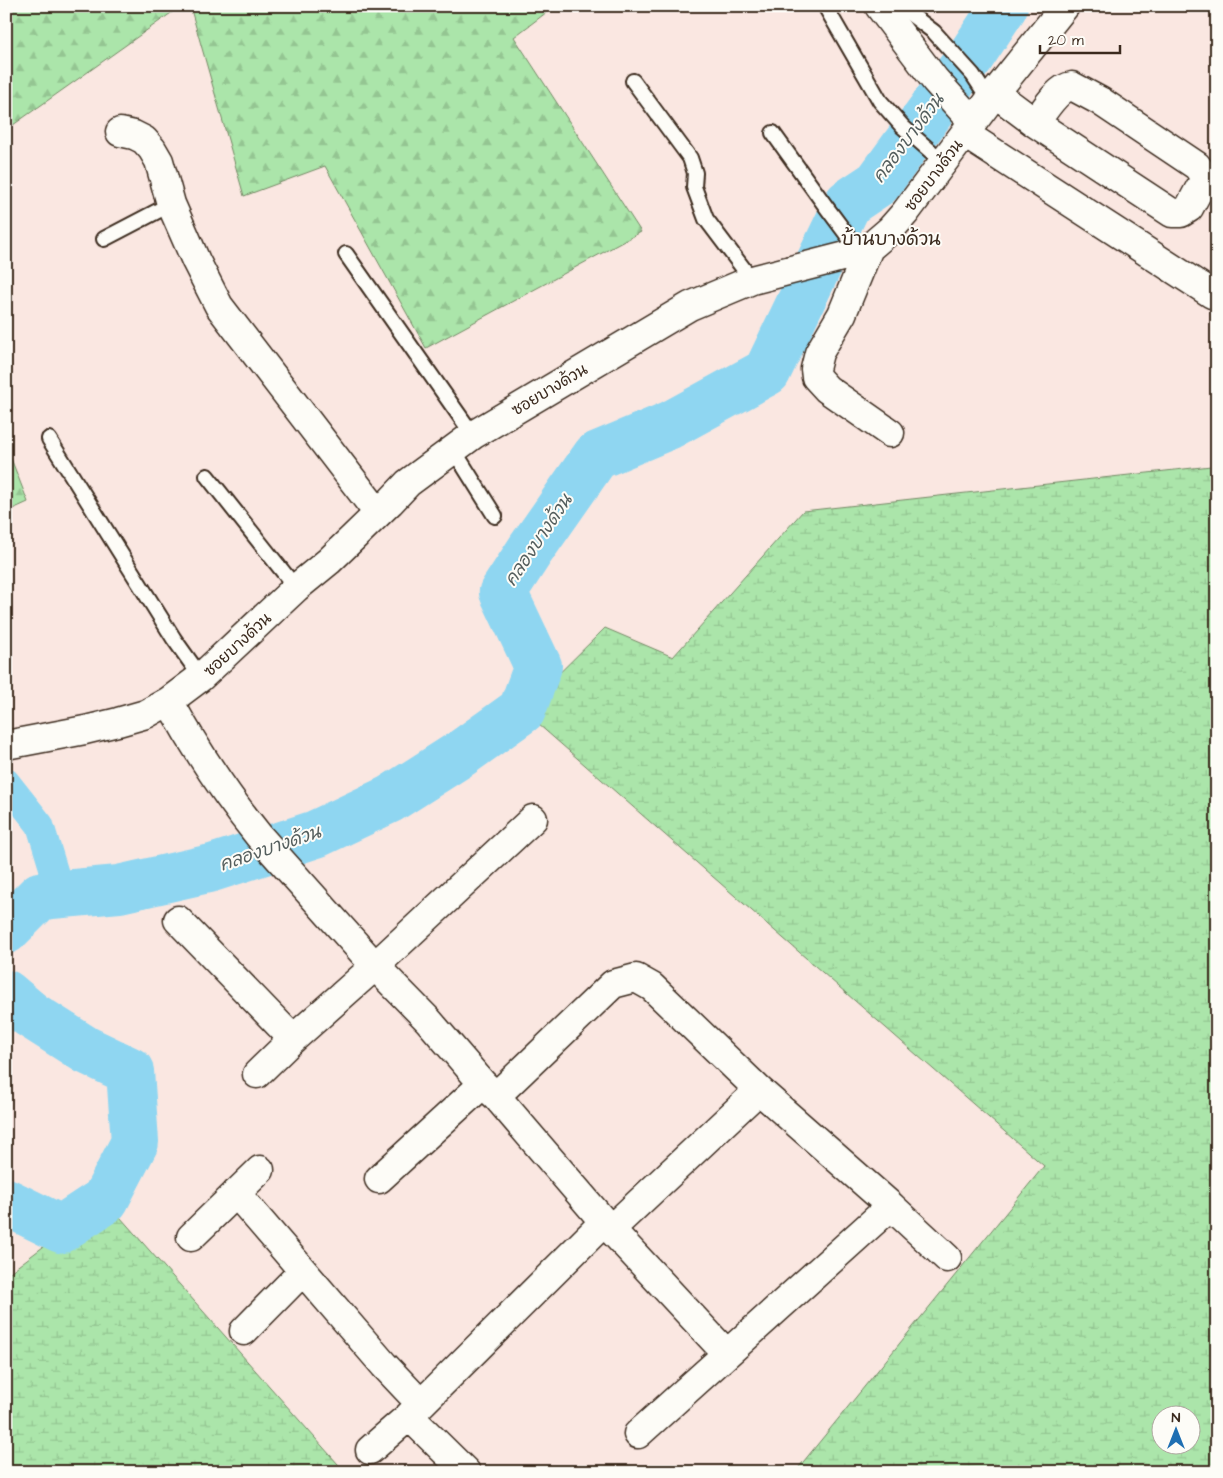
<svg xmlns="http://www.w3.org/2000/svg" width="1223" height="1478" font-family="'Architects Daughter','Playpen Sans Thai',sans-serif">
<defs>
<pattern id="forest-firs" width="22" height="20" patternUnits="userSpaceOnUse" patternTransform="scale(1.25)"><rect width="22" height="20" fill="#abe5aa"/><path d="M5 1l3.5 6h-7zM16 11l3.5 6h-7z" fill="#94c592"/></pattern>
<pattern id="wetland-marsh" width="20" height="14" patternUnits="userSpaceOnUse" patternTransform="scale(1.25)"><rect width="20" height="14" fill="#abe5aa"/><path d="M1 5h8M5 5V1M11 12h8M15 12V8" fill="none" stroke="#94c592"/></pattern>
</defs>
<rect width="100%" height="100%" fill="#fae7e1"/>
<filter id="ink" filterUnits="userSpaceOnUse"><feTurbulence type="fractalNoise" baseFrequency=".02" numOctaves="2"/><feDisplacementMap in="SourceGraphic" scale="10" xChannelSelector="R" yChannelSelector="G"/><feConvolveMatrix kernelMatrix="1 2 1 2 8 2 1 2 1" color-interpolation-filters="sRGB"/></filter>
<g filter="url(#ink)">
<path fill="url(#forest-firs)" stroke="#738864" d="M6,6H181L6,130Z
M190,6H555L514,37L641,232L426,348L325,166L244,196Z
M6,446L28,502L6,512Z"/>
<path fill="url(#wetland-marsh)" stroke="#738864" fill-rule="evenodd" d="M1217,458V1472H795L1044,1166L522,710L605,628L673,657L803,511L1211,466ZM1160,1416H1190V1446H1160Z
M105,1200L345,1472H6V1275Z"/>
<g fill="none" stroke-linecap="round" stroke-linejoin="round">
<path stroke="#8fd6f1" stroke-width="28" d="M6,782L40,825L61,894"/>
<path stroke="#8fd6f1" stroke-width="48" d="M6,930L40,896L119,889L212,868L316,834L390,799L462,753L522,710L538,666L503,592L531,549L596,456L670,425L767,372L848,203L878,183L971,56L1004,6
M6,994L31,1015L86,1050L130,1071L135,1142L105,1200L61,1229L6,1202"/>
<g stroke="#3b2a1e" stroke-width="18">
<path id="lane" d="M825,6L880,101L903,127L943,162
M905,10L934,32L973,75L990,101
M633,81L690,158L695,173L694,187L706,219L752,280
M773,133L827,208L859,251
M104,239L171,204
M346,254L473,435
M49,439L174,639L201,677
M453,449L495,516
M207,476L296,588"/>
</g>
<g stroke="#3b2a1e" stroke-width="31">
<path id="street" d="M879,6L935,80L973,122
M995,93L1035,123L1172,213H1181L1189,208L1203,182L1202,173L1197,166L1100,101L1072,86C1057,88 1044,111 1035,123
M120,132L134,135L144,140L152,149L159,161L171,204L196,261L219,306L378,513
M965,134L1212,294
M869,248L842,314L819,353L815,369L816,377L827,389L890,433
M169,701C195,748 225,794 259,836L375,966L428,1020L483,1084L496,1096L604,1222L727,1354
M6,745L85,730L118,722L146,714L169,701L201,677L296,588L329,561L390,502L408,483L473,435L690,306L752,280L846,256L869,248L890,230L905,213L995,93L1065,6
M178,920L293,1039
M257,1074L293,1039L375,966L533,819
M496,1096L613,984L636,978L652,987L759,1090L891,1206L947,1258
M379,1179L483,1084
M236,1193L384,1365L420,1403
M611,1229L759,1090
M191,1237L260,1170
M244,1331L303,1271
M409,1416L466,1472
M638,1434L891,1206
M370,1450L409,1416L604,1222"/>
</g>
<use href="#lane" stroke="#fdfcf7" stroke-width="14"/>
<use href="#street" stroke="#fdfcf7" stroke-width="28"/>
</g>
</g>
<g text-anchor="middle" stroke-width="4" stroke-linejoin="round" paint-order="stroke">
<g font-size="16" fill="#3b2a1e" stroke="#fdfcf7">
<text transform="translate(933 175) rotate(-53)" y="6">ซอยบางด้วน</text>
<text transform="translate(549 389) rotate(-31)" y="6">ซอยบางด้วน</text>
<text transform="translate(237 644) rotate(-43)" y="6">ซอยบางด้วน</text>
</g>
<g font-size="18" font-style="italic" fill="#545e5d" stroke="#fdfcf7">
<text transform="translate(908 138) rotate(-53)" y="6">คลองบางด้วน</text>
<text transform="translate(538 540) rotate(-56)" y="6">คลองบางด้วน</text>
<text transform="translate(270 848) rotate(-19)" y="6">คลองบางด้วน</text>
</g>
<g font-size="19" fill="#3b2a1e" stroke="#fdfcf7">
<text x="891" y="245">บ้านบางด้วน</text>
</g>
</g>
<rect width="1223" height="1478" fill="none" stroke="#fdfcf7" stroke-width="25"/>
<rect x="12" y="12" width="1198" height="1453" fill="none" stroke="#3b2a1e" stroke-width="2" filter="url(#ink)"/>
<g transform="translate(1176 1430)"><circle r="24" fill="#fdfcf7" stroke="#afa8a0"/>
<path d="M0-4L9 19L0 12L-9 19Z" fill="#1f6fb2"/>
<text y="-8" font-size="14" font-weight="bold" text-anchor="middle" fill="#3b2a1e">N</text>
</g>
<path d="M1040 45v8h80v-8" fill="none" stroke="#3b2a1e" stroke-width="2.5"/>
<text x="1048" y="45" font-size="15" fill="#3b2a1e" stroke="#fdfcf7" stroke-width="4" paint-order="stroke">20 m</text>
</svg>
